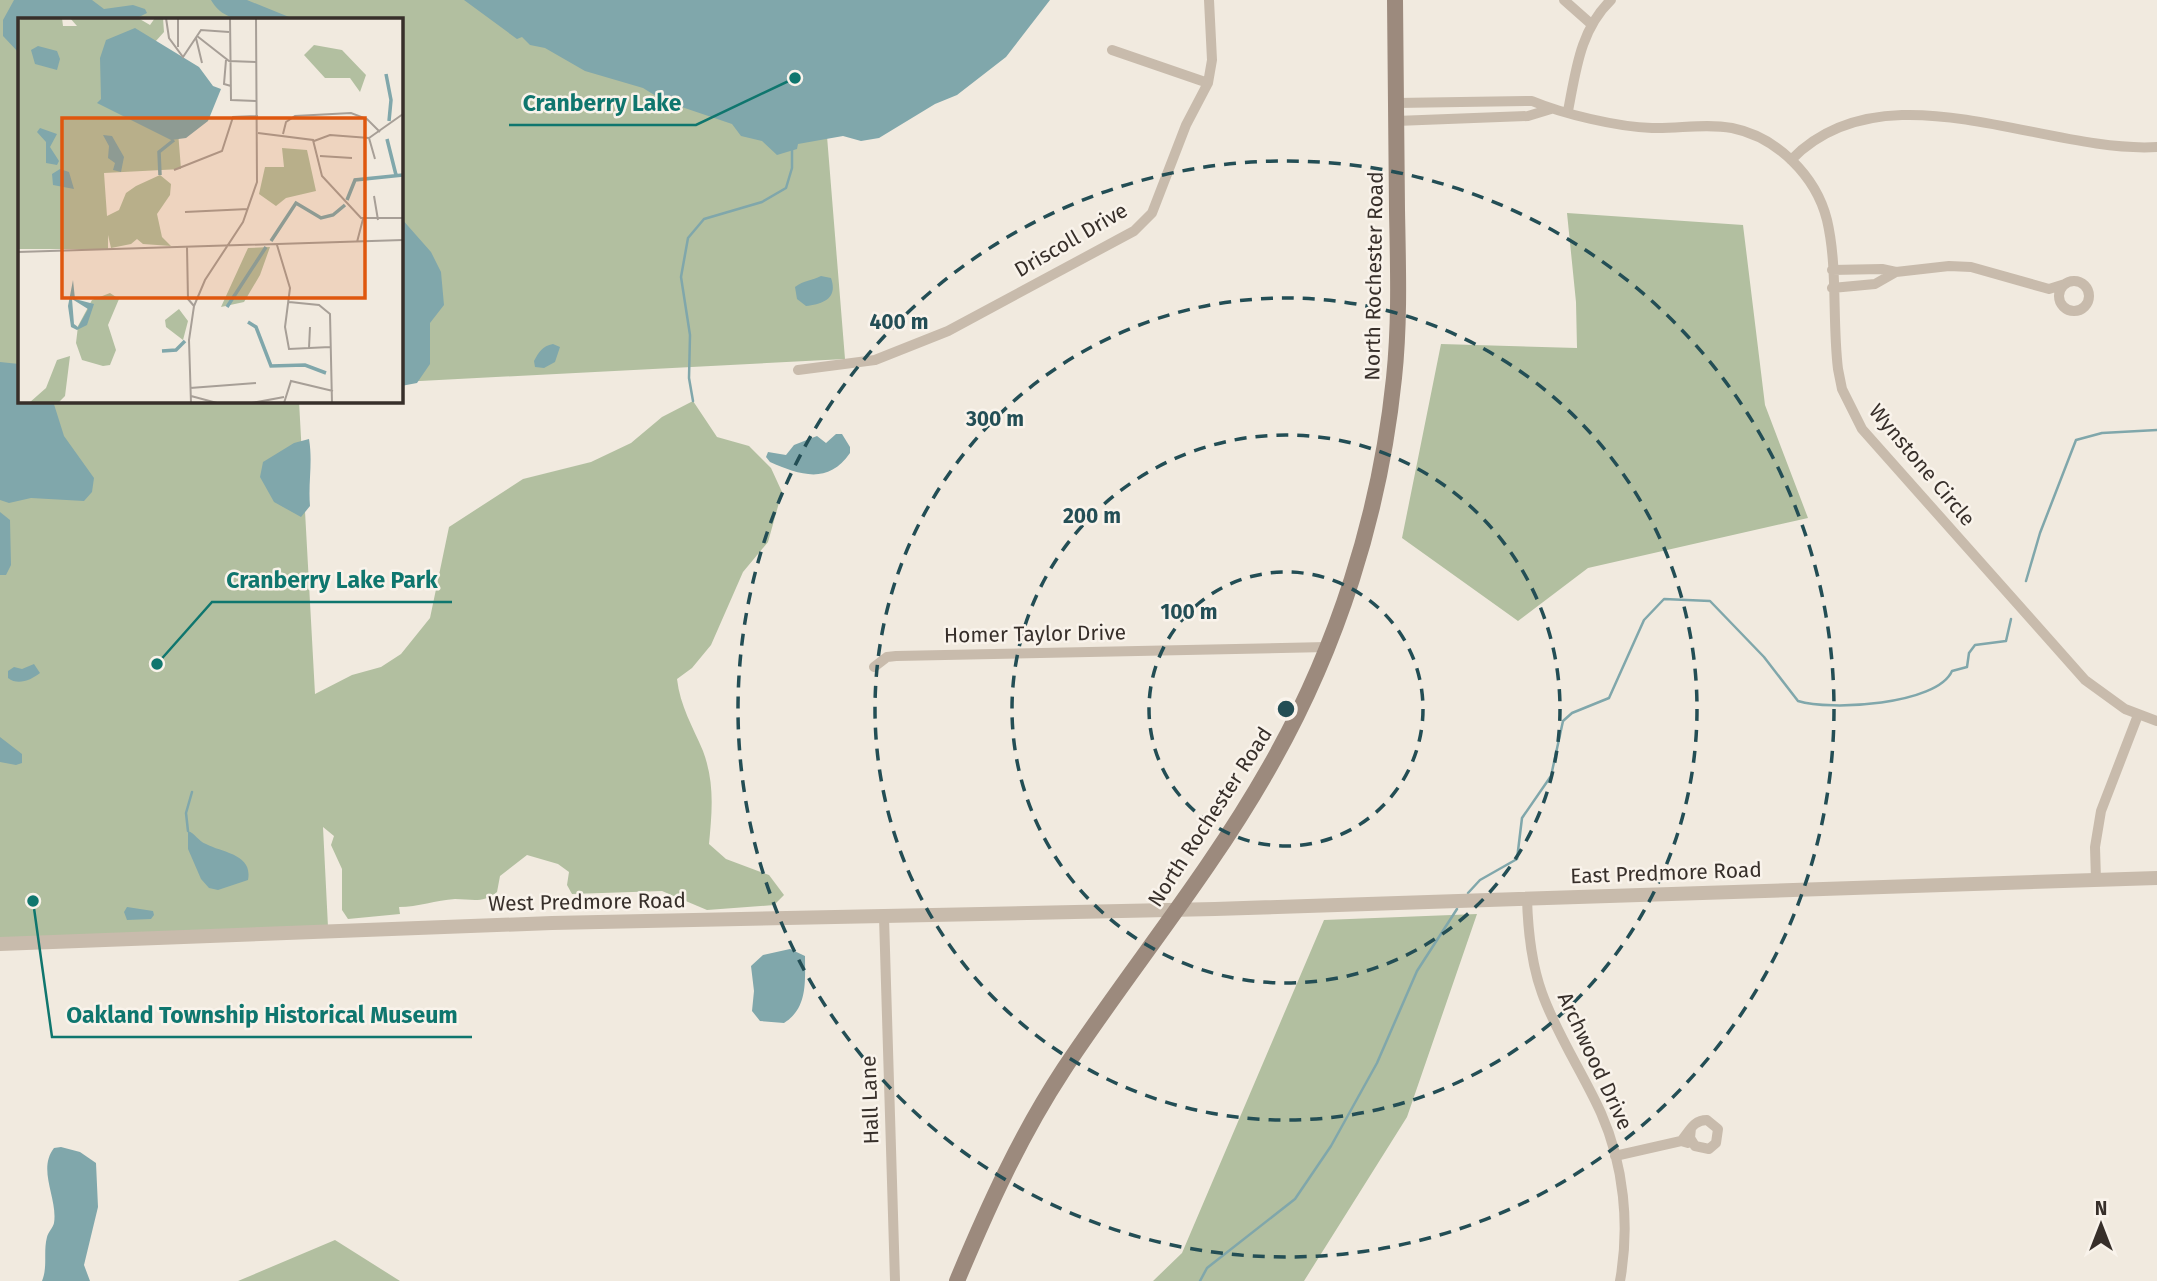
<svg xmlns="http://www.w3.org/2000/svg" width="2157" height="1281" font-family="'Fira Sans',sans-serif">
<rect width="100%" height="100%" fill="#f1eadf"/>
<path fill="#b2bfa0" d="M0,0H816L845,359L401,382V19H19V401H299L315,694L352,675L381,667L401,654L430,618L449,527L523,479L591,462L631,443L662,417L693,401L717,437L749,446L771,468L782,492L768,542L743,572L711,645L692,668L677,679C680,706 693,727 703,751C715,783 712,812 709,844L726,859L769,875L784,895L774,905L707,910L662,891L572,894L567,885L569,872L558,864L527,855L500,876L497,892C482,904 472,899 455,899C436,900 418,907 399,907L400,914L348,919L342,910V869L331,845L334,836L323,827L328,927L0,940Z
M1567,213L1743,225L1765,405L1808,518L1588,568L1518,621L1402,538L1441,344L1577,348L1576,302Z
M1477,914L1407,1117L1304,1281H1153L1182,1253L1324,920Z
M335,1240L400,1281H238Z"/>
<path fill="#80a7ab" d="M14,0H92L104,9L133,5L145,9L147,13L135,19H19V53L3,36V20Z
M211,0H247L294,19C265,19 227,29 211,0Z
M464,0H1050L1006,57L957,95L935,104L879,138L861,141L843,136L798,144L797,149L777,155L762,141L741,136L732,124L664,101L643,88L585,71L545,48L530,45L522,37L517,39Z
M401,218L431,252L441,272L444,305L430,323V364L417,383L401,386Z
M821,276L831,278C838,298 824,304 806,306L797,299L795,287C804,280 812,281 821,276Z
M553,344L560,347L555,362L544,368L535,367L534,361C539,352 542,346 553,344Z
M0,362L19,364V401H53L64,436L94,478L92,492L84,501L31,498L9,503L0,500Z
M836,434H842L850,447V453C828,485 800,475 770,462L766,457L768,452L786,455L794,445L817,436L826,443Z
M309,439C313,462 308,483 310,506L301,517L274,502L260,477L263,462L294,443Z
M0,512L10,520L11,565L6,575H0Z
M34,664L40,673C31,680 18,686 8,678V671L14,667L22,669Z
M0,737L22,754V763L16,765L0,762Z
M188,831C195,833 198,841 206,844C223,853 253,854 248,880L218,890L209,888L201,879L188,849Z
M127,907L153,911L154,915L151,919L127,920L124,912Z
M790,949L805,956C805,981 808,1008 784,1023L760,1021L752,1011L754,991L751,966L763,955Z
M61,1147L80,1152L96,1163L98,1207L84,1265L90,1281H42C48,1266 43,1252 47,1237C48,1232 53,1228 54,1223C58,1198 37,1170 54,1148Z"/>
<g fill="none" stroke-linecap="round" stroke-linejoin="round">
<path stroke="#80a7ab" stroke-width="2.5" d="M693,401L689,378L690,335L681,277L688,238L704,219L762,202L786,188L792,168V150
M2026,581L2040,533L2076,440L2102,433L2157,430
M188,831L186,813L192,792
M1468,893L1480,880L1517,859L1522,818L1551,776L1563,721L1572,713L1609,698L1644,620L1664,599L1710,601L1764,657L1798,701C1830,711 1937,705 1952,671L1967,667L1969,653L1975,645L2006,641L2011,619
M1200,1281L1207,1268L1295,1199L1331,1146L1377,1063L1417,971L1457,909"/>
<path stroke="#c8bbac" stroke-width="10" d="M1564,0L1590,23
M1112,50L1208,83
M1396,103L1532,101C1563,114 1618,127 1652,128C1678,129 1705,123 1732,128C1777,137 1816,176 1827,220C1838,267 1832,320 1838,369L1842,389L1862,429L2085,680L2125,709L2157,721
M1568,111C1576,70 1580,30 1611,0
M1396,121L1528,116L1551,109
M1791,160C1885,63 2044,154 2157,147
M1832,270L1882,269L1896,272L1949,266L1971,267L2049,289L2065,284
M2059 296a15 15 0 1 1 30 0a15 15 0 1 1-30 0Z
M1832,288L1875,284L1896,272
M798,370L875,360L948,331L1134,231L1152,213L1186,125L1208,83L1212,60L1209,0
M874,667L887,657L896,656L1327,647
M2096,880L2095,847L2101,811L2138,715
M1527,899C1528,931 1531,963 1542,993C1557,1035 1583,1073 1601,1113C1624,1165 1630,1226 1620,1281
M884,917L895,1281
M1681,1141C1690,1131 1693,1120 1707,1120L1718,1129L1716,1143L1709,1149L1695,1146L1690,1138L1691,1128
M1615,1156L1681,1141L1688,1143"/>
<path stroke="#c8bbac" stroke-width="14" d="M0,944L552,923L1215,909L2157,878"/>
<path stroke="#9c8a7d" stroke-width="16" d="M957,1281C988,1207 1020,1136 1064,1069C1131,968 1209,874 1269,768C1337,649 1380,515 1394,378C1400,322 1398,266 1397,210C1396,140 1396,70 1395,0"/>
</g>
<g fill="none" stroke="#234e55" stroke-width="3.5" stroke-dasharray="12 9">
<circle cx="1286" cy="709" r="137"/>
<circle cx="1286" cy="709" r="274"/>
<circle cx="1286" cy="709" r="411"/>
<circle cx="1286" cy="709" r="548"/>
</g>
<g text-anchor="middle" stroke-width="5" stroke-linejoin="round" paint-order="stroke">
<g font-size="21" fill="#372f2a" stroke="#f9f3eb">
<text transform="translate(1071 240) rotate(-30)" y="7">Driscoll Drive</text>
<text transform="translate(1374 276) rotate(-89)" y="7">North Rochester Road</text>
<text transform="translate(1922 465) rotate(50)" y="7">Wynstone Circle</text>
<text transform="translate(1035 634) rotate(-1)" y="7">Homer Taylor Drive</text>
<text transform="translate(1210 817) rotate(-57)" y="7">North Rochester Road</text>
<text transform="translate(1666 873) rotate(-2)" y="7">East Predmore Road</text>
<text transform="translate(587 902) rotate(-1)" y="7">West Predmore Road</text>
<text transform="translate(1595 1061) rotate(65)" y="7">Archwood Drive</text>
<text transform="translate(870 1100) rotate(-92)" y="7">Hall Lane</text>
</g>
</g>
<g transform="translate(18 18)">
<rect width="385" height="385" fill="#f1eadf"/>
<path d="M5,0H44L45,8H59L52,0H120L132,7L137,0H145L146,14L137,24L158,88L163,151L86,155L89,198L101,192L108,175L118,168L142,157L153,166L152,177L139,196L144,219L153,228L125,226L119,221L113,226L93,230L90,217V231H0V3ZM296,27L324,32L348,57L342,74L332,60H307L286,37ZM264,130L289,132L298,173L268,180L258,188L241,176L247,149H266ZM252,229L242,257L226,284L203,289L230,230ZM92,275L101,281L90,307L98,332L92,347L85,348L64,342L58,325L60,308L74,282ZM161,291L170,303L165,322L148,309L147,302ZM52,338L47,378L40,385H11L28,370L39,342Z" fill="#b2bfa0"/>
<path d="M117,10L181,49L195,68L203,71L190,103L168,120L153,122L79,85L83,81L82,40L88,22ZM20,28L39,33L42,41L39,52L17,46L13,32ZM22,110L39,116L32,129L41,143L39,147L28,145V124L19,114ZM85,117L94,118L106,139L103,154L95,152L97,145L90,140L91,128ZM42,151L51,154L56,171L35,167L34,156ZM55,262L57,281L76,286L69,307L59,312L53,309L50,288ZM54,281L70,291L60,309L56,306Z" fill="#80a7ab" fill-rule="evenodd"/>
<path fill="none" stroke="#80a7ab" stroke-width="3.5" d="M368,56L373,82L371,103M369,121L378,157M142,157L141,134L156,122M329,182L337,162L385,157M253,223L278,185L303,200L315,197L327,187M209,289L248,229M230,304L238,309L253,348L287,347L308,355M144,333L158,332L167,323"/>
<path fill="none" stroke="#a79f97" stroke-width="2" d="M148,0L151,20L165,39L183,12L211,14M212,0L213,82L239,83M179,18L211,43L239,44M178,20L184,45M160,29V0M208,42L206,66L213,68M240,115L295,122L304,158L343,200H385M265,116L268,104L277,98L333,95L349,101L362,114M351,120L357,141M296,123L312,117L351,120L385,96M302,138L334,140M156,152L204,133L215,99L240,98M356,178L360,202M167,194L230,191M339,224L345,201M259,227L272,270L267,309L271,331L312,329M169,229L170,281L176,288M0,234L385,222M271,284L301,287L312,296L314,385M291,330L292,309M172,370L238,365M173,378L199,385M173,385L171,322L176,288L187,262L225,204L239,164L238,0M234,385L266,379M266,385L273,363L315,373"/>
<path fill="#df570e" fill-opacity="0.15" stroke="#df570e" stroke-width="3.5" d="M44,100H347V280H44Z"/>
<rect width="385" height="385" fill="none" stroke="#372f2a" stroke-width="3.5"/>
</g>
<circle cx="1286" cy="709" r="10" fill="#234e55" stroke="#f9f3eb" stroke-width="3.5"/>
<g font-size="21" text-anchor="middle" font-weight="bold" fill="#234e55" stroke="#f9f3eb" stroke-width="5" stroke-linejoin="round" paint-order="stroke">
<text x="899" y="329">400 m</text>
<text x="995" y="426">300 m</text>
<text x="1092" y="523">200 m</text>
<text x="1189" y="619">100 m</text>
</g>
<path fill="none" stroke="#0f766e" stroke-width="2.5" d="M795 78L696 125H509M157 664L212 602H452M33 901L52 1037H472"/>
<g fill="#0f766e" stroke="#f9f3eb" stroke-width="2.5">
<circle cx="795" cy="78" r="7"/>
<circle cx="157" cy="664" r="7"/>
<circle cx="33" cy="901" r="7"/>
</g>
<g font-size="23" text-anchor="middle" font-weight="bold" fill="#0f766e" stroke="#f9f3eb" stroke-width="5" stroke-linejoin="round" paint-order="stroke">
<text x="602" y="111">Cranberry Lake</text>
<text x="332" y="588">Cranberry Lake Park</text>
<text x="262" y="1023">Oakland Township Historical Museum</text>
</g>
<g transform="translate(2101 1225)" stroke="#f9f3eb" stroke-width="5" paint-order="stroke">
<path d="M0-5L12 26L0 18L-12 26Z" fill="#372f2a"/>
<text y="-10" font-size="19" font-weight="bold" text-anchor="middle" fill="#372f2a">N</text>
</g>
</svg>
